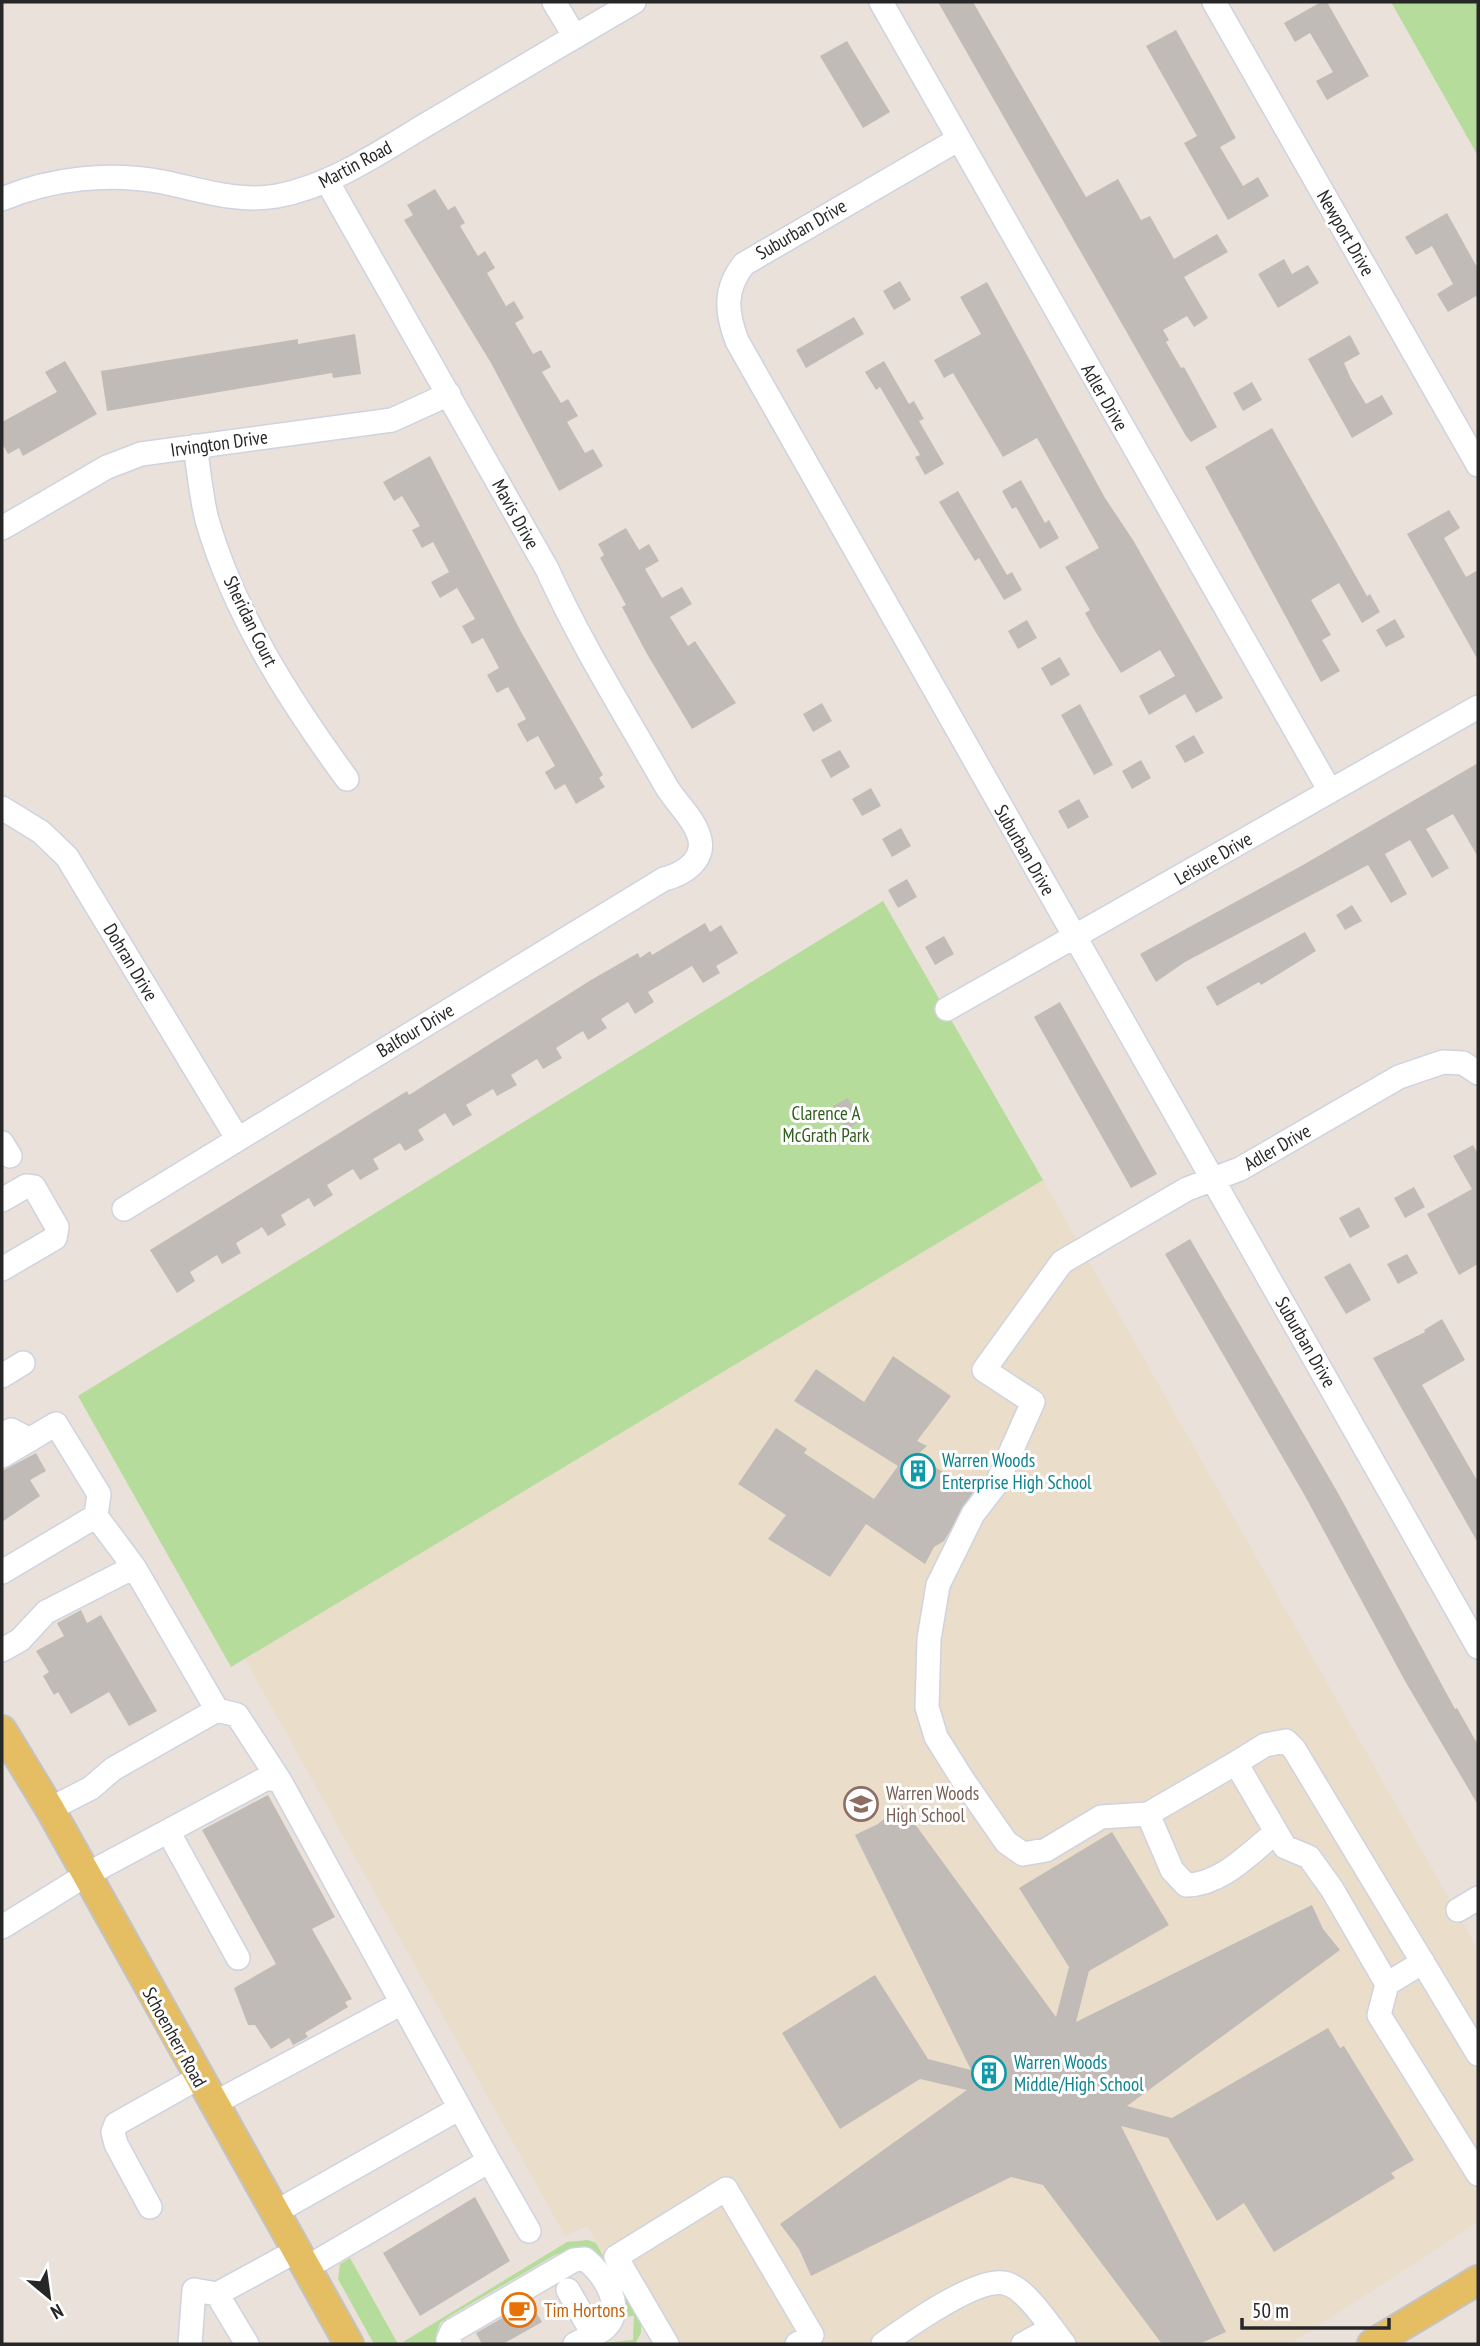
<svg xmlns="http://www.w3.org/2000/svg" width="1480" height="2346" font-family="'PT Sans Narrow',sans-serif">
<rect width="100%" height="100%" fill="#e9e1da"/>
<path fill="#eaddca" d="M1043,1180L1478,1950V2222L1290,2344H656L587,2226L565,2236L245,1659Z"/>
<path fill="#b5dc9a" d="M1391,2H1478V156Z
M883,901L1043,1180L231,1667L78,1396Z
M588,2240L596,2243L641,2324V2333L635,2344L604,2343L633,2340L634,2316L620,2317L590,2249L584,2246L555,2255L450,2316L440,2323L436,2335L441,2344H405L403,2342L567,2242Z
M350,2258L398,2344H374L338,2279L340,2264Z"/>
<path fill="#c1bbb7" d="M938,2H973L1086,197L1118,179L1141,220L1150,216L1174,259L1217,234L1228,252L1184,277L1208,318L1194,327L1187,316L1163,330L1169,340L1166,342L1181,368L1184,367L1217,427L1191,442L1186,436Z
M1321,2H1327L1369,76L1327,100L1316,81L1333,72L1310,33L1295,42L1284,23Z
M1176,30L1236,138L1220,147L1243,186L1258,177L1269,196L1228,220L1184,143L1197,136L1146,46Z
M847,41L890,112L863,128L820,56Z
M435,189L448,210L455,206L465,223L460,226L478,256L485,251L495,268L487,273L506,306L514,301L524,318L515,323L533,354L541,350L551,367L542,372L561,403L568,399L578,416L567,422L585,453L593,449L603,466L559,491L491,363L404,220L413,215L407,205Z
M1447,213L1478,269V295L1448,312L1437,294L1453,284L1432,246L1416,255L1405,237Z
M1284,259L1292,274L1308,265L1319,283L1278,308L1258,274Z
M900,281L911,300L894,310L883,291Z
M987,282L1105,498L1133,540L1223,698L1196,713L1185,694L1149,715L1139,696L1175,676L1160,650L1121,673L1095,631L1085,613L1090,610L1065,567L1099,548L1037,438L1003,457L953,373L944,378L934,360L981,334L960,297Z
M854,317L864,334L806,368L796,350Z
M355,334L361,374L333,378L332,373L107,411L101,371L298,339V344Z
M1350,335L1360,354L1344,363L1351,379L1366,404L1382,395L1393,414L1352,438L1308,359Z
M65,361L97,414L23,456L19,448L8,454L2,443V422L57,392L45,372Z
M884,361L909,404L914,401L924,419L919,421L944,464L925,475L915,457L920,455L880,387L876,390L865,372Z
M1252,382L1262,400L1243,411L1233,393Z
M1272,428L1367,596L1370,594L1380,612L1362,623L1339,583L1311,600L1331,635L1322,640L1340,671L1321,682L1205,467Z
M430,456L520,630L603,775L599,778L605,787L576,804L565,784L555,790L545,772L555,766L538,736L527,742L517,724L526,719L508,687L497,693L487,675L499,668L483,638L472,644L462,626L475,619L457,588L440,598L431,582L449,572L433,542L422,548L412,530L420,526L402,496L394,501L383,482Z
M1021,480L1045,523L1049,520L1059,538L1040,549L1016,507L1012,509L1002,491Z
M958,491L1007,575L1012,572L1022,590L1004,600L979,558L975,561L939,502Z
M1449,510L1460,528L1444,538L1466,577L1478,570V660L1407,534Z
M626,528L639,550L649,544L659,561L645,569L662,598L682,587L692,604L670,617L688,646L695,641L736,703L692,729L647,654L622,607L626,605L600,558L604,555L598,544Z
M1395,619L1405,637L1386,647L1376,630Z
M1027,620L1037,638L1018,649L1008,631Z
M1060,657L1070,675L1051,686L1041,668Z
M822,703L832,721L813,732L803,714Z
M1080,704L1113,765L1094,775L1061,715Z
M1194,735L1204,753L1185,763L1175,746Z
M840,750L850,767L831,778L821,760Z
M1141,760L1151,778L1132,789L1122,771Z
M1478,763V857L1453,814L1426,829L1449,868L1432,878L1410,840L1385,854L1407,894L1391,903L1368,865L1185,962L1156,982L1140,954L1303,865Z
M871,788L881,806L862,816L852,799Z
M1079,799L1089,817L1068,829L1058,811Z
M901,828L911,846L892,857L882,839Z
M907,879L917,897L898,908L888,890Z
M1352,905L1362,921L1345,930L1336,915Z
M705,923L710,932L721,925L738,953L716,966L720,973L703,983L692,966L648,992L654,1002L635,1014L628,1002L601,1019L607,1028L588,1040L583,1031L556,1048L562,1058L543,1069L537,1059L511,1075L517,1085L497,1096L493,1089L466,1105L472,1115L453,1126L445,1113L418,1130L424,1140L405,1151L400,1143L373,1159L379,1169L360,1180L353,1169L327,1185L333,1195L314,1207L309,1198L281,1215L286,1225L268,1236L262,1227L236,1243L241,1253L222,1264L217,1255L190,1272L195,1281L177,1293L150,1250L407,1091L409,1095L591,980L638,953L640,958L650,951L652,955Z
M1305,932L1316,951L1261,985L1259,982L1217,1006L1206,987Z
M944,936L954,954L935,965L925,947Z
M1060,1002L1157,1174L1131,1188L1034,1017Z
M848,1098L861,1121L846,1130L833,1106Z
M1473,1145L1478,1154V1264L1459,1275L1427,1214L1472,1189L1453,1156Z
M1414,1187L1425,1207L1405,1218L1394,1198Z
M1359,1207L1370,1227L1350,1238L1339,1218Z
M1190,1239L1338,1493L1455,1709L1457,1708L1478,1745V1805L1405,1681L1305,1496L1165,1254Z
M1407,1254L1418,1273L1398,1284L1387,1264Z
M1350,1263L1371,1300L1346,1314L1324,1277Z
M1442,1319L1465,1360L1422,1385L1478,1482V1543L1373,1358L1425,1332L1424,1330Z
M893,1356L951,1396L917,1441L927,1446L917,1455L973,1492L944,1541L934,1547L925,1564L866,1524L830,1577L768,1539L786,1515L738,1484L776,1428L807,1449L804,1453L874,1499L898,1466L794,1401L816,1369L864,1402Z
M36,1453L46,1471L30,1480L40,1496L2,1522V1471Z
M81,1610L87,1623L101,1615L157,1711L129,1726L109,1692L71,1714L58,1692L54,1695L43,1676L49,1672L36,1651L64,1636L57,1623Z
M268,1795L335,1917L312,1929L352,1999L345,2002L348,2007L305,2033L308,2037L293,2045L289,2038L271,2049L255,2025H248L234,1988L276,1964L202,1830Z
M901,1805L1056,2017L1069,1967L1019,1888L1112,1832L1169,1925L1089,1971L1076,2022L1312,1905L1323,1929L1340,1950L1127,2106L1172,2118L1328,2028L1340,2048L1344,2046L1414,2160L1391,2173L1395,2178L1274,2252L1244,2203L1217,2221L1168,2138L1121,2126L1226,2332L1199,2344H1162L1043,2185L1011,2177L811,2276L799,2249L780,2224L967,2090L920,2079L840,2129L782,2033L875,1975L928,2059L971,2070L855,1835L878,1824Z
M475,2197L510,2261L420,2316L383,2253Z
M530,2302L542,2322L503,2344H482L476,2333Z"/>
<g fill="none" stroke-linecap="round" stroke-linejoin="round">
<g stroke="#cfd3df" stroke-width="26">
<path id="minor" d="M554,2L575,37
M881,2L1330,791
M1214,2L1478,465
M959,139L744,264C724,289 726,312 737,341L1478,1647
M2,199C52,178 109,172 163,182C201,190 238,203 277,196C335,185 384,149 434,120C501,80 567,41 634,2
M195,446C199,470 201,497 207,520C234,614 290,701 347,779
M2,528L107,467L141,454L392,420L449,394
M2,808L41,832L67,857L237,1138
M947,1009L1478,707
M2,1143L10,1156
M2,1200L26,1186L34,1187L57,1227L55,1238L2,1269
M124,1209L664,879C681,875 704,862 700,840C696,820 676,803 666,786C625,714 581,644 547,569L327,181
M2,1376L23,1363
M2,1435L11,1430L30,1440
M2,1456L56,1424L99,1494L96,1516L134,1567
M2,1572L96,1516
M2,1650L20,1640L46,1612L134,1567L217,1710L113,1769L91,1788L50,1809
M217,1710L237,1715L280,1781
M1236,1763L1148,1814L1101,1817L1046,1850L1023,1854L1006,1842L963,1780L936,1737L927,1707L929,1639L938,1585L973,1514L997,1483L1033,1402L984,1370L1062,1262L1187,1189L1240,1169L1399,1077L1443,1062L1463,1063L1478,1073
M1148,1814L1172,1870L1186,1885C1221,1885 1250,1853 1276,1832
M169,1833L238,1958
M1458,1910L1478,1898
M2,1927L86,1875L267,1778L280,1781L402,2003L213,2104
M1387,1984L1423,1962
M402,2003L489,2161
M1478,2054L1294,1749L1286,1741L1265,1745L1236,1763L1285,1847L1309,1857L1332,1889L1387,1984L1379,2015L1478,2174
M150,2207L116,2144L113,2132L116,2124L198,2078
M274,2213L460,2108
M306,2268L489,2161L529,2231
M568,2290L593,2334
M190,2344L194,2290L217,2294
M247,2344L217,2294L296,2251
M450,2344L448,2340L452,2331L574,2260L585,2259C603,2273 627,2308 605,2328C597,2335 584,2339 575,2344
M667,2344L616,2257L726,2189L812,2335L797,2344
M883,2344C907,2327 975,2278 1004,2283C1025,2286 1051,2328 1064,2344
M1023,2344L1052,2328"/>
</g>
<g stroke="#c3c3c3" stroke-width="32">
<path id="major" d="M2,1730L50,1809L349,2344
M1372,2344L1478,2280"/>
</g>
<use href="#minor" stroke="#fff" stroke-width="23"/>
<use href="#major" stroke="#e5be63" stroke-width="28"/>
</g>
<defs>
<g id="building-ring" transform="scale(1.75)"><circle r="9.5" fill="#fff" stroke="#0f9aa8" stroke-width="1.5"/><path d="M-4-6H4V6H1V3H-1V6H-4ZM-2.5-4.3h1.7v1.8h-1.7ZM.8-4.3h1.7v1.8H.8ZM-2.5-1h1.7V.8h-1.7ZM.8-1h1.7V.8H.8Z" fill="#0f9aa8"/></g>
<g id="school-ring" transform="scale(1.75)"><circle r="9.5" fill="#fff" stroke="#8d6e63" stroke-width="1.5"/><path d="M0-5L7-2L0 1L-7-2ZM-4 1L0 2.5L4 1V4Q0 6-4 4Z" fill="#8d6e63"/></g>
<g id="cafe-ring" transform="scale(1.75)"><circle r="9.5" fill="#fff" stroke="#e8710a" stroke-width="1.5"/><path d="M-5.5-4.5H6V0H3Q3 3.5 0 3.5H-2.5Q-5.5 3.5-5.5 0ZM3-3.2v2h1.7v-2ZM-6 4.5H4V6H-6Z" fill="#e8710a"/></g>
</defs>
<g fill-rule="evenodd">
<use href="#building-ring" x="918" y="1471"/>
<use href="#school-ring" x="861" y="1804"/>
<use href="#building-ring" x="989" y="2073"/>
<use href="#cafe-ring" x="519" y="2310"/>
</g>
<g text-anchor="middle" stroke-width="6" stroke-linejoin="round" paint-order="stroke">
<g font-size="19" fill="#272727" stroke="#fff">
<text transform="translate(355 164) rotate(-28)" y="7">Martin Road</text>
<text transform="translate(801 229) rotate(-30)" y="7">Suburban Drive</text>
<text transform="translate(1346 233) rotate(60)" y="7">Newport Drive</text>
<text transform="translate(1105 397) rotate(60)" y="7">Adler Drive</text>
<text transform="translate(219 443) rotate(-8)" y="7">Irvington Drive</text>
<text transform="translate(516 514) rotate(61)" y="7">Mavis Drive</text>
<text transform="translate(251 621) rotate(64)" y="7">Sheridan Court</text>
<text transform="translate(1025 850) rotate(60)" y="7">Suburban Drive</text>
<text transform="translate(1213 858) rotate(-30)" y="7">Leisure Drive</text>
<text transform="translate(131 962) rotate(59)" y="7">Dohran Drive</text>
<text transform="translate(415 1030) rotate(-31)" y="7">Balfour Drive</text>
<text transform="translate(1277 1147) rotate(-30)" y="7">Adler Drive</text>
<text transform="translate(1306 1342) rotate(60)" y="7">Suburban Drive</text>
<text transform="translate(175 2037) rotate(61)" y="7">Schoenherr Road</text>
</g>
<g font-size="19" fill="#305e1e" stroke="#fff">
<text x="826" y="1120">Clarence A<tspan x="826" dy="22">McGrath Park</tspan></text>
</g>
<g font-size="19" fill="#0d838f" stroke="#fff" text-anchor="start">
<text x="942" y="1467">Warren Woods<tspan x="942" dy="22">Enterprise High School</tspan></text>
<text x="1014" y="2069">Warren Woods<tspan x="1014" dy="22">Middle/High School</tspan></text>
</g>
<g font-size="19" fill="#785e54" stroke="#fff" text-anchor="start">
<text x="886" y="1800">Warren Woods<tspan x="886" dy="22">High School</tspan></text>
</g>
<g font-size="19" fill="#c56008" stroke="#fff" text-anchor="start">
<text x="544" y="2317">Tim Hortons</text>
</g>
</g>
<rect width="1480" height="2346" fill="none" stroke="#272727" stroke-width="7"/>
<g transform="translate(49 2297) rotate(151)" stroke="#ffffff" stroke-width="5" paint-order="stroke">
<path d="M0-5L12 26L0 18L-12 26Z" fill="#272727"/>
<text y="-10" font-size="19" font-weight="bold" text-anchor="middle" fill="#272727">N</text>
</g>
<path d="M1242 2318v10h147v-10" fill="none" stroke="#272727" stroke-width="3.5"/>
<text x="1252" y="2318" font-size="21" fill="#272727" stroke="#ffffff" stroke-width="5" paint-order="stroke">50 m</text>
</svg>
